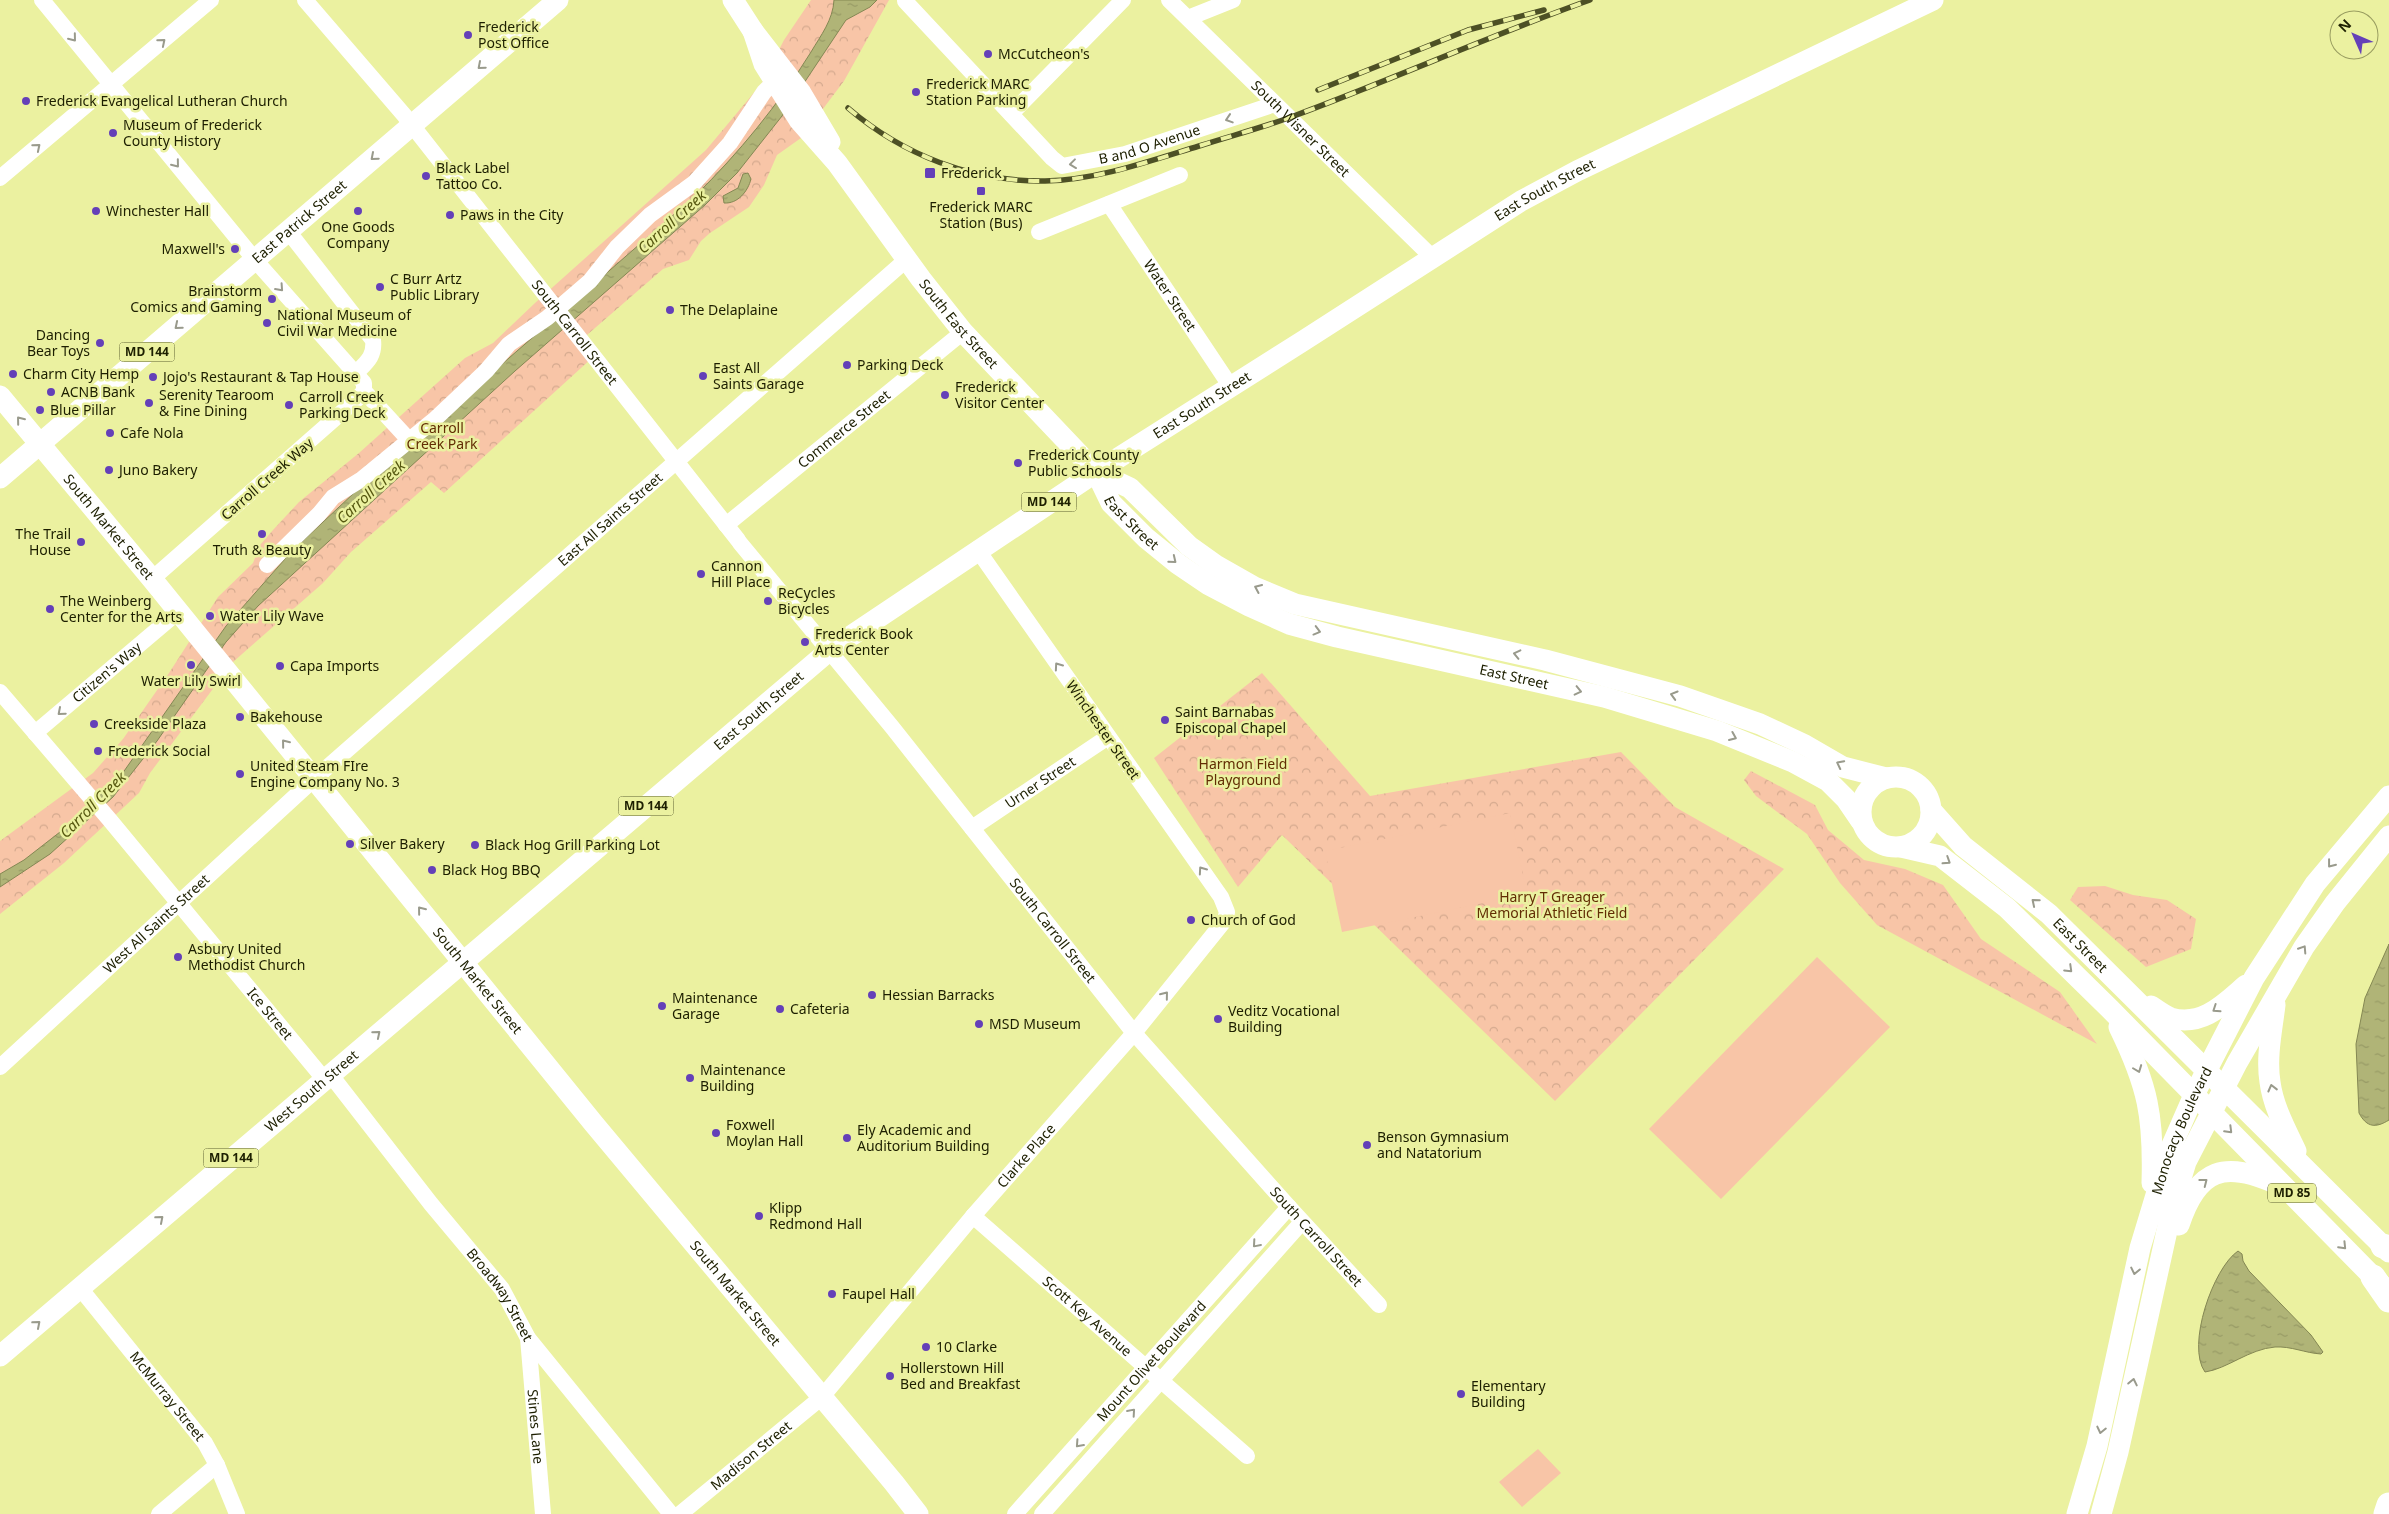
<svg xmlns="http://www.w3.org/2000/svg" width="2389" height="1514" font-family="'Noto Sans',sans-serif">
<defs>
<pattern id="forest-crowns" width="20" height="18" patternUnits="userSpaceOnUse" patternTransform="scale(1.25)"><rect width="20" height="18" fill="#f8c5a7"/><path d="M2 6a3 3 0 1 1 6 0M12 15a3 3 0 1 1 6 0" fill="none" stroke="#d4a98e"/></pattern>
<pattern id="water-ripples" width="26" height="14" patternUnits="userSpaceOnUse" patternTransform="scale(1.25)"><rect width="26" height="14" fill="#b0b477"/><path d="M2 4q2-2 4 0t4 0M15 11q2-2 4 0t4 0" fill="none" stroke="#979a65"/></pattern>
</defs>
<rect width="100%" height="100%" fill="#ebf1a0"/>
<path fill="url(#forest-crowns)" d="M811,0H889L844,81L801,138L777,155L764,185L749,207L710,233L701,241L689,260L663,269L580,341L592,358L444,493L431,482L351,552L323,583L233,662L150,773L139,793L64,863L0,914V841L93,773L123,739L169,673L218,597L253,563L260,545L273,530L299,502L359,453L465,358L493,343L535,303L706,150L762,83L784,40Z
M1262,673L1370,796L1621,752L1675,807L1784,869L1555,1101L1282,835L1238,887L1154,758Z
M1751,771L1815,805L1828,830L1864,860L1905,869L1943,885L1981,939L2060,992L2097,1044L1877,925L1840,883L1807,834L1756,796L1744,780Z
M2105,886L2133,895L2167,900L2196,919L2191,949L2146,967L2070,900L2078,887Z"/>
<path fill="#f8c5a7" d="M1510,813L1527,894L1342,932L1325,851Z
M1817,957L1890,1027L1721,1199L1649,1129Z
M1538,1449L1561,1473L1522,1507L1499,1482Z"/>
<path fill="url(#water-ripples)" stroke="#848753" d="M834,0H877L870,7L846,20L782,116L737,173L705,205L515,371L258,606L226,642L157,741L113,797L50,854L0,887V874L24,860L60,832L122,774L226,626L292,551L354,493L695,196C739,153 778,105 811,52C821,35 833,20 834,0Z
M748,173L751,179C748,191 738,204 724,203L723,196L738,188L743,174Z
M2389,944V1120C2376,1128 2367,1128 2359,1113L2356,1044L2365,998Z
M2238,1251L2242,1254L2243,1261L2249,1271L2311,1335L2323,1352L2321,1354C2305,1353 2291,1346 2275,1347C2249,1349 2227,1369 2205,1372C2186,1346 2213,1268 2238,1251Z"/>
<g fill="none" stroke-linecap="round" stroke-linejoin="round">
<g stroke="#fff" stroke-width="16">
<path d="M42,0L255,260L364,383V391L357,399L152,579"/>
<path id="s1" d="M305,0L404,115L738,540"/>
<path id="s2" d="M1169,0L1432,257"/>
<path id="s3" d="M905,1L1052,158L1062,166L1125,154L1275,104"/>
<path d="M1188,18L1233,0"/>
<path d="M1011,114L1123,0"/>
<path d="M0,178L211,0"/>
<path id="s4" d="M1109,204L1231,387"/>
<path d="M288,231L373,340C375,356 367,362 356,373"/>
<path d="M1039,232L1180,175"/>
<path d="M364,391L409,440"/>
<path id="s5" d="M726,525L963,332"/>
<path id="s6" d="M740,543L892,727L1134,1033L1289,1207L1379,1305"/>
<path d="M267,565L319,514L333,497L362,479L434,420L486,371L509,344L547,318L590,281L617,247L650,215L694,183L730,143L764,92L768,88"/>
<path id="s7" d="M0,692L109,819L324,1079"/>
<path id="s8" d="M35,733L178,612"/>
<path id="s9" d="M972,828L1108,737"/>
<path id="s10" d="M0,1067L314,779L906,260"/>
<path id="s11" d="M330,1074L431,1204L502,1289L528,1338L671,1514"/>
<path id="s12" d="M973,1216L1247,1456"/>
<path id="s13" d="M80,1288L205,1443L217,1465L237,1514"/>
<path id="s14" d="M528,1338L543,1514"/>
<path d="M159,1514L217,1465"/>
<path id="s15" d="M680,1514L822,1397L973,1216L1134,1033L1225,920L1227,912L1221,897L977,549"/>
<path id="s16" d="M1015,1514L1289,1207"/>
<path d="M1042,1514L1302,1222"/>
</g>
<g stroke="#fff" stroke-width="21">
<path d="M733,0L753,31L801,93L830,142"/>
<path id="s17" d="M753,31L764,64L799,120L837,163L921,279L963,332L1096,472L1111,503L1146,538L1178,564L1209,585L1249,606L1289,624L1337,637L1604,697L1717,731L1793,762L1828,781L1846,799L1861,821"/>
<path id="s18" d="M0,396L152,579L594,1124L894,1483L918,1514"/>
<path d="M1096,472L1130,488L1189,546L1217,566L1254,587L1295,604L1545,660L1680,696L1760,724L1805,745L1843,767L1886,778"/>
<path id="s19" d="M0,478L558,0"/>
<circle cx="1896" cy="812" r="35"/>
<path id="s20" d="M1931,810L1963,846L2049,914L2389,1252"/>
<path d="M1901,847L1940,856L2007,908L2110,1009L2384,1288"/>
<path d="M2275,1005C2272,1030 2266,1057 2270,1082C2273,1106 2286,1130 2296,1151"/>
<path d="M2151,1006C2157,1010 2165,1016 2171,1018C2203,1027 2225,1003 2246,985"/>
<path d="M2119,1027C2148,1086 2154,1117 2152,1183"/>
<path d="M2179,1225C2198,1167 2225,1161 2277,1184"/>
<path id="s21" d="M0,1356L830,650L1096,472L1303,341L1521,201L1577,171L1933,0"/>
<path id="s22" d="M2077,1514L2097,1446L2140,1248L2169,1152L2194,1095L2254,978L2315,884L2389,796"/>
<path d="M2101,1514L2118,1452L2172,1208L2186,1162L2237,1063L2304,947L2335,903L2389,836"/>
</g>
<path stroke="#fff" stroke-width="25" d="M2383,1246L2389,1248
M2373,1277L2389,1300
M2386,1514L2389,1505"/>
<g stroke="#4d5025" stroke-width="5.5">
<path id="rail" d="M1318,90L1468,30L1544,10
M848,108C903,155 972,182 1045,181C1097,180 1150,161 1199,146C1230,136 1261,128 1291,117C1391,80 1489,36 1590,0"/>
</g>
<use href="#rail" stroke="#ebf1a0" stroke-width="4" stroke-dasharray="11" stroke-linecap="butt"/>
</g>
<defs><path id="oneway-chevron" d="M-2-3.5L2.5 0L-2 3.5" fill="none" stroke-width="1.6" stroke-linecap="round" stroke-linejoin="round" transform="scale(1.25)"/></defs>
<g stroke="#999a8c">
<use href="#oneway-chevron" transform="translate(73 38) rotate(51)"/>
<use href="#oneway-chevron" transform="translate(162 42) rotate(-40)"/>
<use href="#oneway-chevron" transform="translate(481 66) rotate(139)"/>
<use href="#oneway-chevron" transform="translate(1229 119) rotate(162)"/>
<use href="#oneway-chevron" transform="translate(37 147) rotate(-40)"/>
<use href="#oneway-chevron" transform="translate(374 157) rotate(139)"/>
<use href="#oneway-chevron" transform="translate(176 164) rotate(51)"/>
<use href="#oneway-chevron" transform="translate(1073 164) rotate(173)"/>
<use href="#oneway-chevron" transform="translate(280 288) rotate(48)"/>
<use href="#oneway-chevron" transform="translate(178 326) rotate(140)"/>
<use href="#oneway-chevron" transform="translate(20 420) rotate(-129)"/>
<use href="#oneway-chevron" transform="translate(1173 560) rotate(39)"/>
<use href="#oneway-chevron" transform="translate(1258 588) rotate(-156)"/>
<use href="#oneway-chevron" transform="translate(1317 631) rotate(15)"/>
<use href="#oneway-chevron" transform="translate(1517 654) rotate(-167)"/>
<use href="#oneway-chevron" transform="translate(1058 666) rotate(-125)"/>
<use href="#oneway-chevron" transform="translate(1578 691) rotate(13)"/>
<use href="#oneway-chevron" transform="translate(1674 695) rotate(-164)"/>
<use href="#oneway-chevron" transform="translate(61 712) rotate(139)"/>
<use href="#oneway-chevron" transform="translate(1733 737) rotate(23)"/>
<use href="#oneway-chevron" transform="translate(285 743) rotate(-129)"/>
<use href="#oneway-chevron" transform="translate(1840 764) rotate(-153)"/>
<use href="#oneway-chevron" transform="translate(1947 861) rotate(33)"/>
<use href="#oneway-chevron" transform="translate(2331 864) rotate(128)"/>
<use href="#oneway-chevron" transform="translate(1202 870) rotate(-125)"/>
<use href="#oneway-chevron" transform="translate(2035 902) rotate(-140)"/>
<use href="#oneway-chevron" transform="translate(421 910) rotate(-129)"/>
<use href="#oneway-chevron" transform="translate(2303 949) rotate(-57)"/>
<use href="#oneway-chevron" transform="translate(2069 969) rotate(44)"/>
<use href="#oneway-chevron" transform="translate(1165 995) rotate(-51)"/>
<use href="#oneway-chevron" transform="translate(2216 1009) rotate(146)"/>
<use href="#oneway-chevron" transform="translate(377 1034) rotate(-40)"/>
<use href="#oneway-chevron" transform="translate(2138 1069) rotate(69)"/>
<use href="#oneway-chevron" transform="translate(2272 1088) rotate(-104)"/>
<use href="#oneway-chevron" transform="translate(2229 1130) rotate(45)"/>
<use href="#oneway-chevron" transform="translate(2204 1182) rotate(-38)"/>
<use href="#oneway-chevron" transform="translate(160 1219) rotate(-41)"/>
<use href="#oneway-chevron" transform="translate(1256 1244) rotate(131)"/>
<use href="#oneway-chevron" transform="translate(2343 1246) rotate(46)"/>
<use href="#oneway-chevron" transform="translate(2135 1271) rotate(102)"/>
<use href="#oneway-chevron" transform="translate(37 1324) rotate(-41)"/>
<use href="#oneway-chevron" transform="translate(2133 1382) rotate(-78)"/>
<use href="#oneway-chevron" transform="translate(1132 1412) rotate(-49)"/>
<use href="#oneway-chevron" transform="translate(2101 1430) rotate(103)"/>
<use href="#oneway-chevron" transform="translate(1079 1444) rotate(132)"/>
</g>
<g fill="#6440b8" stroke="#ebf1a0" stroke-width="2">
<circle cx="468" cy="35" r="5"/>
<circle cx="988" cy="54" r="5"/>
<circle cx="916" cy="92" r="5"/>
<circle cx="26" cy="101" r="5"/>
<circle cx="113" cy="133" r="5"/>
<rect x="924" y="167" width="12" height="12" rx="2.5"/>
<circle cx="426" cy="176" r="5"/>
<rect x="976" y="186" width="10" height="10" rx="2.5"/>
<circle cx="96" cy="211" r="5"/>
<circle cx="358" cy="211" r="5"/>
<circle cx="450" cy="215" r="5"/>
<circle cx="235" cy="249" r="5"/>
<circle cx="380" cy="287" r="5"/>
<circle cx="272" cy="299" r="5"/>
<circle cx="670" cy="310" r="5"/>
<circle cx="267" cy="323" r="5"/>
<circle cx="100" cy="343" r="5"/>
<circle cx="847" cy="365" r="5"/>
<circle cx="13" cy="374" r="5"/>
<circle cx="703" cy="376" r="5"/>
<circle cx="153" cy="377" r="5"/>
<circle cx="51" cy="392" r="5"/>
<circle cx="945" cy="395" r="5"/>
<circle cx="149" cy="403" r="5"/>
<circle cx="289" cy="405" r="5"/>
<circle cx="40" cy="410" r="5"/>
<circle cx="110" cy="433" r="5"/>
<circle cx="1018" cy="463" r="5"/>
<circle cx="109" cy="470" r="5"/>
<circle cx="262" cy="534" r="5"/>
<circle cx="81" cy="542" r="5"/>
<circle cx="701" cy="574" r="5"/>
<circle cx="768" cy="601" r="5"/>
<circle cx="50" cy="609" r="5"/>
<circle cx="210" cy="616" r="5"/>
<circle cx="805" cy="642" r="5"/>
<circle cx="191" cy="665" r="5"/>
<circle cx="280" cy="666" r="5"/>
<circle cx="240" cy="717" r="5"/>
<circle cx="1165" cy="720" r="5"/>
<circle cx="94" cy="724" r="5"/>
<circle cx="98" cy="751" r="5"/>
<circle cx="240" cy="774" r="5"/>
<circle cx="350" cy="844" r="5"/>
<circle cx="475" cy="845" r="5"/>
<circle cx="432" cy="870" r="5"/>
<circle cx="1191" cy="920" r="5"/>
<circle cx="178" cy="957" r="5"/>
<circle cx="872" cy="995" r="5"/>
<circle cx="662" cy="1006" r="5"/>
<circle cx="780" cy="1009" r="5"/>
<circle cx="1218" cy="1019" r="5"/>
<circle cx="979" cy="1024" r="5"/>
<circle cx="690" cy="1078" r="5"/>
<circle cx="716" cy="1133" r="5"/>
<circle cx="847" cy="1138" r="5"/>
<circle cx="1367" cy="1145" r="5"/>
<circle cx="759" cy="1216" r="5"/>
<circle cx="832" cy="1294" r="5"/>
<circle cx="926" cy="1347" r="5"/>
<circle cx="890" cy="1376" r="5"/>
<circle cx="1461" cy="1394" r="5"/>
</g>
<g text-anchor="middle" stroke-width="5" stroke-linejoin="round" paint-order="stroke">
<g fill="#ebf1a0" stroke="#5b5e30" stroke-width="1">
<rect x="119.5" y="342.5" width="55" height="19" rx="4"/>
<rect x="1021.5" y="492.5" width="55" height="19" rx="4"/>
<rect x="618.5" y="796.5" width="55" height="19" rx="4"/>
<rect x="203.5" y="1148.5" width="55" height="19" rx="4"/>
<rect x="2268" y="1183.5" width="48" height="19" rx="4"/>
</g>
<g font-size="12" font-weight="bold" fill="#1d1f00">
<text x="147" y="356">MD 144</text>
<text x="1049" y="506">MD 144</text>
<text x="646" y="810">MD 144</text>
<text x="231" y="1162">MD 144</text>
<text x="2292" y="1197">MD 85</text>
</g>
<g font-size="14" fill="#1d1f00" stroke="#ebf1a0" text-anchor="start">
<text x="478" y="32">Frederick<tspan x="478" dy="16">Post Office</tspan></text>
<text x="998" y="59">McCutcheon's</text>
<text x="926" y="89">Frederick MARC<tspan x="926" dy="16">Station Parking</tspan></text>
<text x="36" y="106">Frederick Evangelical Lutheran Church</text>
<text x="123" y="130">Museum of Frederick<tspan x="123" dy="16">County History</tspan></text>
<text x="436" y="173">Black Label<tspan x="436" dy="16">Tattoo Co.</tspan></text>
<text x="941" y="178">Frederick</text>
<text x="981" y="212" text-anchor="middle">Frederick MARC<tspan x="981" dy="16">Station (Bus)</tspan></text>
<text x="106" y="216">Winchester Hall</text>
<text x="460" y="220">Paws in the City</text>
<text x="358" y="232" text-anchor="middle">One Goods<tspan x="358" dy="16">Company</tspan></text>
<text x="225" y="254" text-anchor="end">Maxwell's</text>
<text x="390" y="284">C Burr Artz<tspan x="390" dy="16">Public Library</tspan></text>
<text x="262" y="296" text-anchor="end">Brainstorm<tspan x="262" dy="16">Comics and Gaming</tspan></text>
<text x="680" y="315">The Delaplaine</text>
<text x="277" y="320">National Museum of<tspan x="277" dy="16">Civil War Medicine</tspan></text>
<text x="90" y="340" text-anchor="end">Dancing<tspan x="90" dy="16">Bear Toys</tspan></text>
<text x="857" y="370">Parking Deck</text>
<text x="713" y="373">East All<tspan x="713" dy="16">Saints Garage</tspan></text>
<text x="23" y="379">Charm City Hemp</text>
<text x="163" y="382">Jojo's Restaurant &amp; Tap House</text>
<text x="955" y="392">Frederick<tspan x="955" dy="16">Visitor Center</tspan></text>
<text x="61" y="397">ACNB Bank</text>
<text x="159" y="400">Serenity Tearoom<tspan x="159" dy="16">&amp; Fine Dining</tspan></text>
<text x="299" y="402">Carroll Creek<tspan x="299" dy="16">Parking Deck</tspan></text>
<text x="50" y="415">Blue Pillar</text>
<text x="120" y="438">Cafe Nola</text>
<text x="1028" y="460">Frederick County<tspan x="1028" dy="16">Public Schools</tspan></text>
<text x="119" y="475">Juno Bakery</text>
<text x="71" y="539" text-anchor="end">The Trail<tspan x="71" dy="16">House</tspan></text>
<text x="262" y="555" text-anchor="middle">Truth &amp; Beauty</text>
<text x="711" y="571">Cannon<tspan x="711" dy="16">Hill Place</tspan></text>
<text x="778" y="598">ReCycles<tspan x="778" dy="16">Bicycles</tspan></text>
<text x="60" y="606">The Weinberg<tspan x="60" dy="16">Center for the Arts</tspan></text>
<text x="220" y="621">Water Lily Wave</text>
<text x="815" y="639">Frederick Book<tspan x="815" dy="16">Arts Center</tspan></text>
<text x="290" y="671">Capa Imports</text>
<text x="191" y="686" text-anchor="middle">Water Lily Swirl</text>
<text x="1175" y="717">Saint Barnabas<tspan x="1175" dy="16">Episcopal Chapel</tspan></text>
<text x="250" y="722">Bakehouse</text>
<text x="104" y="729">Creekside Plaza</text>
<text x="108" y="756">Frederick Social</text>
<text x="250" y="771">United Steam FIre<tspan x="250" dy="16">Engine Company No. 3</tspan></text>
<text x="360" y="849">Silver Bakery</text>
<text x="485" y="850">Black Hog Grill Parking Lot</text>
<text x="442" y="875">Black Hog BBQ</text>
<text x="1201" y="925">Church of God</text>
<text x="188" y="954">Asbury United<tspan x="188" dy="16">Methodist Church</tspan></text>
<text x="882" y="1000">Hessian Barracks</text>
<text x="672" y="1003">Maintenance<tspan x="672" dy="16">Garage</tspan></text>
<text x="790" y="1014">Cafeteria</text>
<text x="1228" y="1016">Veditz Vocational<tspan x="1228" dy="16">Building</tspan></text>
<text x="989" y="1029">MSD Museum</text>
<text x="700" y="1075">Maintenance<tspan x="700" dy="16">Building</tspan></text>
<text x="726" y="1130">Foxwell<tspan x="726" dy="16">Moylan Hall</tspan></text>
<text x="857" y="1135">Ely Academic and<tspan x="857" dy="16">Auditorium Building</tspan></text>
<text x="1377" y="1142">Benson Gymnasium<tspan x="1377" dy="16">and Natatorium</tspan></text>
<text x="769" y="1213">Klipp<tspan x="769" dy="16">Redmond Hall</tspan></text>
<text x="842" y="1299">Faupel Hall</text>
<text x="936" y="1352">10 Clarke</text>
<text x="900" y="1373">Hollerstown Hill<tspan x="900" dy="16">Bed and Breakfast</tspan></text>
<text x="1471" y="1391">Elementary<tspan x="1471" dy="16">Building</tspan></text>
</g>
<g font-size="14" fill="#1d1f00" stroke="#ebf1a0">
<text dy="5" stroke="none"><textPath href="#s2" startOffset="184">South Wisner Street</textPath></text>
<text dy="5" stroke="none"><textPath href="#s3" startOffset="318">B and O Avenue</textPath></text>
<text dy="5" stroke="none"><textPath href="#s21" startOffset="1940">East South Street</textPath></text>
<text dy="5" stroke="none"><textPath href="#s19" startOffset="394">East Patrick Street</textPath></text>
<text dy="5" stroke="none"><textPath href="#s4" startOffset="110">Water Street</textPath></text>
<text dy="5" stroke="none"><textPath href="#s17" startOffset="360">South East Street</textPath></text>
<text dy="5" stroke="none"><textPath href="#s1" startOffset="428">South Carroll Street</textPath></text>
<text dy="5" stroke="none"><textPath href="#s21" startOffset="1535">East South Street</textPath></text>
<text dy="5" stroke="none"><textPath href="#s5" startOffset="152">Commerce Street</textPath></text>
<text transform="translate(267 479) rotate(-41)" y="5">Carroll Creek Way</text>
<text dy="5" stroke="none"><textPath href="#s10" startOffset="820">East All Saints Street</textPath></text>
<text dy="5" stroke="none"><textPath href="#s17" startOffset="625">East Street</textPath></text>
<text dy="5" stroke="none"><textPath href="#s18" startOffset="170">South Market Street</textPath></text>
<text dy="5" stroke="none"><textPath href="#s8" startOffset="94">Citizen's Way</textPath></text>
<text dy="5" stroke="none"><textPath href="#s17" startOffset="1045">East Street</textPath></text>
<text dy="5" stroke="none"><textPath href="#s21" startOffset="996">East South Street</textPath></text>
<text transform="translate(1103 730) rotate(55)" y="5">Winchester Street</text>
<text dy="5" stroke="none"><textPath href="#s9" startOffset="82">Urner Street</textPath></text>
<text dy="5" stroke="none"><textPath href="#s10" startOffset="212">West All Saints Street</textPath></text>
<text dy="5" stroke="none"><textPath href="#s6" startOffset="498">South Carroll Street</textPath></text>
<text dy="5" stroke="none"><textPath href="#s20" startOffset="202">East Street</textPath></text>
<text dy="5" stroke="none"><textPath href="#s18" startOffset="755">South Market Street</textPath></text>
<text dy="5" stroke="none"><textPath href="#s7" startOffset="420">Ice Street</textPath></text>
<text dy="5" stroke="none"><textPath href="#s21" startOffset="409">West South Street</textPath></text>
<text dy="5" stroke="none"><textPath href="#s22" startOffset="398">Monocacy Boulevard</textPath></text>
<text dy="5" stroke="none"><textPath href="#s15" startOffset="500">Clarke Place</textPath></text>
<text dy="5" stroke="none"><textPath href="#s6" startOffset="902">South Carroll Street</textPath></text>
<text dy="5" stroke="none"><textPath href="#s18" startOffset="1160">South Market Street</textPath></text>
<text dy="5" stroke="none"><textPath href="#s11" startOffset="279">Broadway Street</textPath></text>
<text dy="5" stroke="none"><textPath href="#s12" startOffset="152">Scott Key Avenue</textPath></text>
<text dy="5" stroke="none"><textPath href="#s16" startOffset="205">Mount Olivet Boulevard</textPath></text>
<text dy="5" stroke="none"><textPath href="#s13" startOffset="139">McMurray Street</textPath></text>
<text dy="5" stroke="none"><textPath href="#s14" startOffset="89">Stines Lane</textPath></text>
<text dy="5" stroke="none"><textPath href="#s15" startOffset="92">Madison Street</textPath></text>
</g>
<g font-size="14" fill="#622d04" stroke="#ebf1a0">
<text x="442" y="433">Carroll<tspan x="442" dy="16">Creek Park</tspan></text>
<text x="1243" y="769">Harmon Field<tspan x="1243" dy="16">Playground</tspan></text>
<text x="1552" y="902">Harry T Greager<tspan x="1552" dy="16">Memorial Athletic Field</tspan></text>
</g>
<g font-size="15" font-style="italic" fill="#55570f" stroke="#ebf1a0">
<text transform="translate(672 222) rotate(-42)" y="5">Carroll Creek</text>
<text transform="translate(371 492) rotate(-42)" y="5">Carroll Creek</text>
<text transform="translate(93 805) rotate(-45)" y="5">Carroll Creek</text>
</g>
</g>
<g transform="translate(2354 35) rotate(315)"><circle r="24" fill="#ebf1a0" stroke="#999d60"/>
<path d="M0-4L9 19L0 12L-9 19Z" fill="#6440b8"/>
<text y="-8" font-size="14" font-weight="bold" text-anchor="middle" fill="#1d1f00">N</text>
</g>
</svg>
